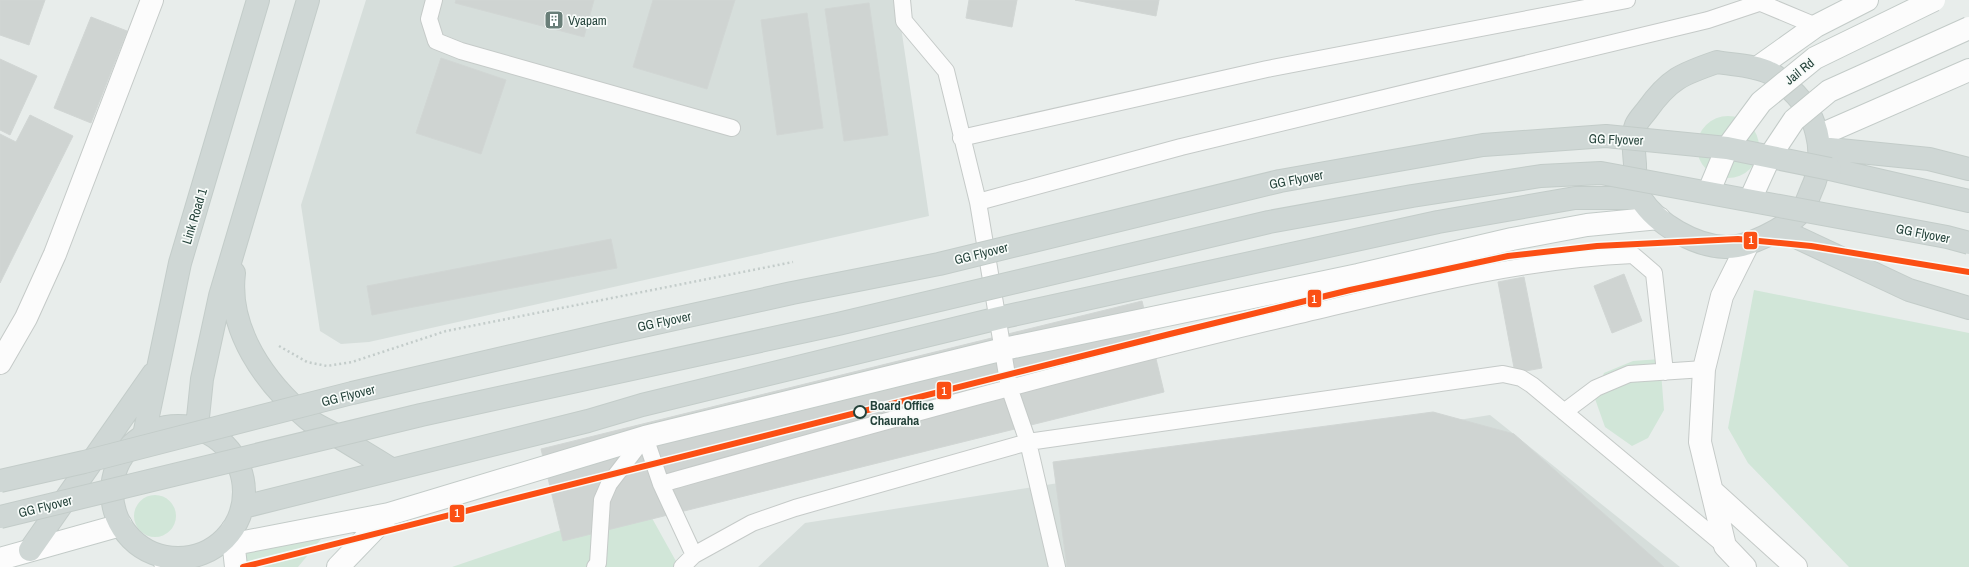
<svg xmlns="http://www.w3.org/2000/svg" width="1969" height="567" font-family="'Archivo Narrow',sans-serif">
<rect width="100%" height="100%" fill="#e8edeb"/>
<path fill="#d6dedb" d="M366,0H897L929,216L369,342L341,344L320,331L301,205Z
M1490,415L1680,567H758L805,523Z"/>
<path fill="#d1e6d8" d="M1697 147a31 31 0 1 1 62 0a31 31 0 1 1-62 0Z
M1754,290L1969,333V567H1849L1748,463L1728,428Z
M1660,359L1664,410L1648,438L1632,446L1605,427L1594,396L1604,373L1633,361Z
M134 516a21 21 0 1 1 42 0a21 21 0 1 1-42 0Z
M643,502L677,563L673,567H452Z
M331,527L298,567H242V564L248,551Z"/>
<path fill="#cfd4d2" stroke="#d1d6d4" d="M0,0H45L29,45L0,35Z
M456,0H594L584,37L455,3Z
M653,0H735L707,89L633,67Z
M969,0H1017L1012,27L966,18Z
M1075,0H1159L1156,16Z
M869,3L888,135L844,141L825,9Z
M807,13L823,128L777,135L761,20Z
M91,17L127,31L91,123L54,108Z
M441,58L506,80L481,154L416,133Z
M0,59L37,76L10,135L0,130Z
M30,115L73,136L0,283V134L16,142Z
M611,239L617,268L372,315L367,286Z
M1624,274L1642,321L1612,333L1594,286Z
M1524,277L1542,368L1515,373L1498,282Z
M1142,301L1164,392L563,541L541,449Z
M1433,412L1514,434L1664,567H1067L1053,462Z"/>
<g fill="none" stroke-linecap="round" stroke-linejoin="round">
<g stroke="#c5cac8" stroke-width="18">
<path id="service" d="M434,0L429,19L436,41L461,51L732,128
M902,0L904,21L946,71L978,202L1009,387L1028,442L1057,567
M1754,0L1816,26
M961,138L1267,69L1627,0
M978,202L1181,147L1708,20L1759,3
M1564,412L1596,388L1629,374L1704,369
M645,437L661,484L694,555
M661,484C868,426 1074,368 1283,319C1398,292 1515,260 1633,255L1654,273L1665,372
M595,567L598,563L602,500L609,484L645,437
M682,567L694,555L752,523L795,508L1028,442L1503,374L1521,378L1532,385L1725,546"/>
</g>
<g stroke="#c5cac8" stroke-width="24">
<path id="minor" d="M0,363L26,318L55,254L152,0"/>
</g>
<g stroke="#c5cac8" stroke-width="24">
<path id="tertiary" d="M1712,491L1796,567
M1745,567L1725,546L1700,442L1704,369L1722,296L1748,244"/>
</g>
<g stroke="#c3cbc8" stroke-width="24">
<path id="secondary" d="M1757,68L1816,26L1867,0
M1818,136L1969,70
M232,530L236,567
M234,544L389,514L645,437L1004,349L1358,275L1512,239L1587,225L1659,218
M164,557L166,567
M0,559L121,525
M338,567L389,514"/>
</g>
<g stroke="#c3ccc9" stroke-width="24">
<path id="primary" d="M1717,62C1734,65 1754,65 1770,73C1775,75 1780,80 1784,84C1817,109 1829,153 1811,191C1808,198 1805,208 1800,213C1784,229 1748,248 1725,247C1695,246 1657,224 1641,199C1635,191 1635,174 1635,164C1634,152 1632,135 1636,125C1639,119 1644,114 1647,110C1669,79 1682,74 1717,62Z
M1820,148L1929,159L1969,169
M1830,169L1969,201
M1779,229L1909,290L1969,308
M234,273C227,330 265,383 308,419C315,425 325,429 334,434C353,446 372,457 391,469
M112 492a66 66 0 1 1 132 0a66 66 0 1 1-132 0Z
M197,427L202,379L220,296L308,0
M144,435L180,263L258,0
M243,507L588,421L642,405L999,318L1438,222L1575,198H1640
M30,550L153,374"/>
</g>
<path stroke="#c3ccca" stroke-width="2.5" stroke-dasharray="2 3" stroke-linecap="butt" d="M279,346L307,362L327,366L352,362L446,331L793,262"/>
<use href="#service" stroke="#fcfcfc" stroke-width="16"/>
<use href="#minor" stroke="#fcfcfc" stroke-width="22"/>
<use href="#tertiary" stroke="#fcfcfc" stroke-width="22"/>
<use href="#secondary" stroke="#fcfcfc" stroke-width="22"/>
<use href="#primary" stroke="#cfd7d5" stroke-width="22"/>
<g stroke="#c3cbc8" stroke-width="24" stroke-linecap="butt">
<path id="secondary-bridge" d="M1709,191L1727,148L1761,102L1815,58L1934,0
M1750,200L1770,156L1794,120L1829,91L1969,28"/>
</g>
<g stroke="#c3ccc9" stroke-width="24" stroke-linecap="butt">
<path id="primary-bridge" d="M0,481L84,462L352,393L611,333L792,293L939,264L1280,181L1483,145L1606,136L1727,148L1830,169
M0,517L421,415L838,324L1269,222L1412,196L1541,176L1601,173L1947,237L1969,243"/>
</g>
<use href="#secondary-bridge" stroke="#fcfcfc" stroke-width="22"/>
<use href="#primary-bridge" stroke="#cfd7d5" stroke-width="22"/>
<g stroke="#f7fbf9" stroke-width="9">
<path id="metro-1" d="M243,567L1170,334L1350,290L1508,256L1597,246L1738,239L1811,246L1969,272"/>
</g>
<use href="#metro-1" stroke="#fb4f14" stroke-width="6"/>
</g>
<defs>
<g id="building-square" transform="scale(1)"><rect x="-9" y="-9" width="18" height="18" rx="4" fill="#697e78" stroke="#f7fbf9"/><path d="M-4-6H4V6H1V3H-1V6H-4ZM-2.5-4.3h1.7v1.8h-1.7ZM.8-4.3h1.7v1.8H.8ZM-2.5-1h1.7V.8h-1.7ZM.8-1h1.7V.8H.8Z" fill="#fff"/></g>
</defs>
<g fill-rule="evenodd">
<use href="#building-square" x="554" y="20"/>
</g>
<circle fill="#f7fbf9" stroke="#24423a" stroke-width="2" cx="860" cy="412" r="6"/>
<g text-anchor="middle" stroke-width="3.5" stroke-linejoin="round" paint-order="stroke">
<g font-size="13" fill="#24423a" stroke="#f7fbf9" text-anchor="start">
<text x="568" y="25">Vyapam</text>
</g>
<g font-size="13" fill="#24423a" stroke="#f7fbf9">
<text transform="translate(1799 71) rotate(-39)" y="5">Jail Rd</text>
<text transform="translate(1616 139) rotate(2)" y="5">GG Flyover</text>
<text transform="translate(1296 179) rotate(-11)" y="5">GG Flyover</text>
<text transform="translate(194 216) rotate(-73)" y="5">Link Road 1</text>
<text transform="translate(1923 233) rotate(11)" y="5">GG Flyover</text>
<text transform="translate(981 253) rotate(-14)" y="5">GG Flyover</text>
<text transform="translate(664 321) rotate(-12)" y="5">GG Flyover</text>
<text transform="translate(348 395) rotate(-14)" y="5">GG Flyover</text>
<text transform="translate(45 506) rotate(-14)" y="5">GG Flyover</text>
</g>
<g font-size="13" font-weight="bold" fill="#24423a" stroke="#f7fbf9" text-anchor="start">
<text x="870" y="410">Board Office<tspan x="870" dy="15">Chauraha</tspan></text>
</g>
</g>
<g stroke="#f7fbf9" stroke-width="1.5">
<rect x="1743" y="231" width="15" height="19" rx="4" fill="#fb4f14"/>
<rect x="1307" y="289" width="15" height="19" rx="4" fill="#fb4f14"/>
<rect x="936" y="381" width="16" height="19" rx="4" fill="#fb4f14"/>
<rect x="449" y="504" width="16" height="19" rx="4" fill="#fb4f14"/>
</g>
<g font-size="11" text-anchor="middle" font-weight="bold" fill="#fff">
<text x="1751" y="244">1</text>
<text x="1314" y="303">1</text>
<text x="944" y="395">1</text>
<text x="457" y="517">1</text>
</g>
</svg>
